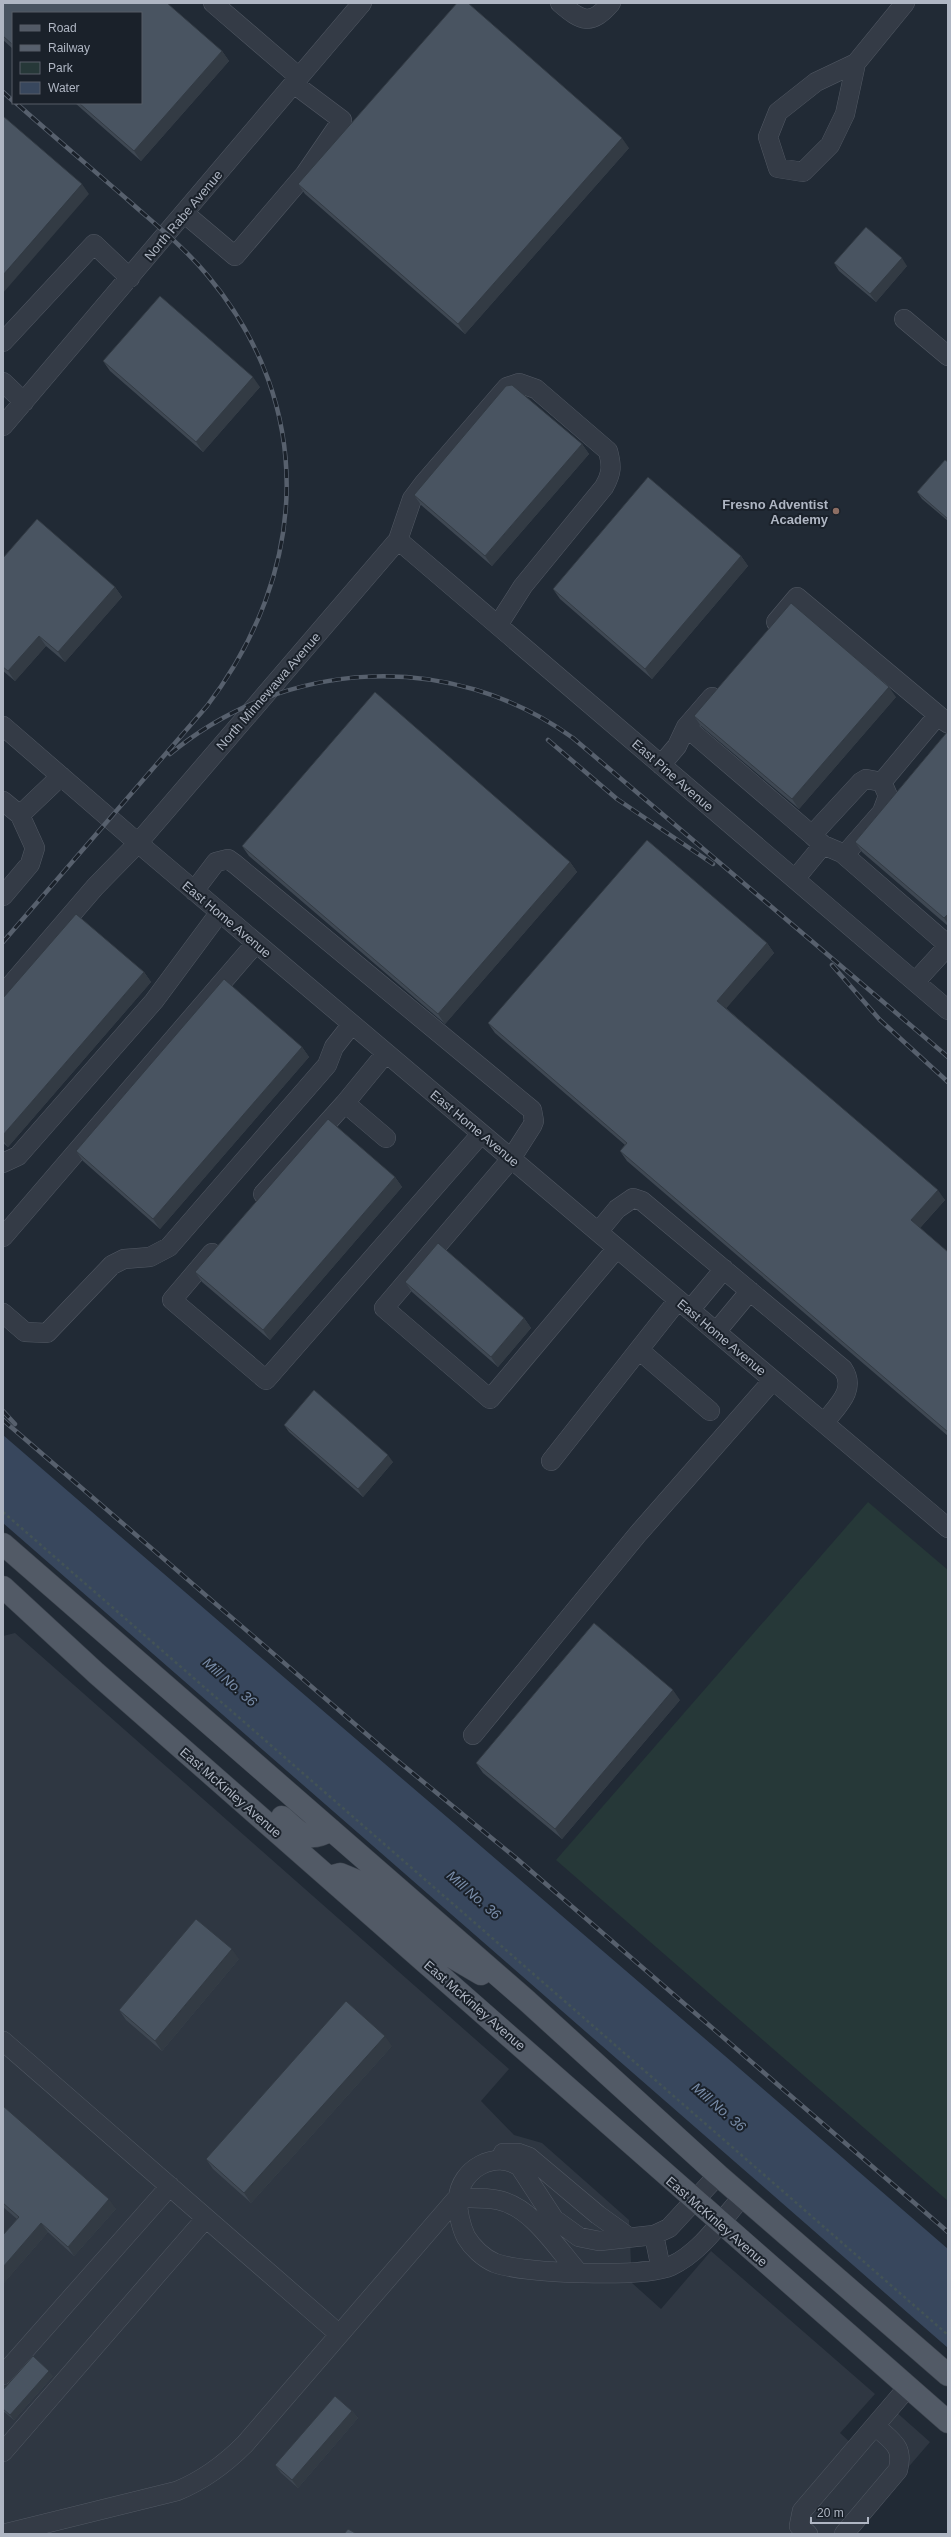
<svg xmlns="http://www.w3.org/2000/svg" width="951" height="2537" font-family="Arial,sans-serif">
<rect width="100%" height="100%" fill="#212a35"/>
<path fill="#2f3742" d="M15,1633L509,2069L481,2101L514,2135L542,2143L629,2220L632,2283L661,2309L711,2251L875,2394L840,2433L860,2451L895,2411L930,2442L851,2534H3V1636Z"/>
<path fill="#263838" d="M868,1502L948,1570V2201L556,1860Z"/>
<path fill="#38475d" d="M3,1435C317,1707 634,1976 948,2249V2348L3,1523Z"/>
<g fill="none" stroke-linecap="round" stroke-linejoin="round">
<g stroke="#525964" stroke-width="20">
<path id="minor" d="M213,3L299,77
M560,3C582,22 591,26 611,3
M856,63L845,114L830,145L803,172L778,168L768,137L778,112L816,82L856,63L905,3
M184,213L235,256L305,174L342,120L294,84
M904,319L948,356
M3,342L94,244L130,278
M3,382L24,402
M3,426L362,3
M398,540L948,1010
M776,622L797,597L938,715
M3,726L138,843L948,1528
M686,727L812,835
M661,765L677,746L686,727L712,697
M882,782L938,715L947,723
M3,801L20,815L61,776
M842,853L847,852L882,812L888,796L882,782L866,779L861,782L812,835L823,845L842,853L948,945
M795,879L823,845
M194,891L216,862L228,859L235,864L532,1110L534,1121L532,1126L511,1159L384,1308L490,1399L617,1248
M3,896L30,864L35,848L20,815
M915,982L948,946
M3,994L95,887L138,843L398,540L412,499L424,483L507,387L519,383L536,389L608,451C612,466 612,473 604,487L523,586L498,625
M386,1138L345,1103L386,1053
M3,1163L18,1156L154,1001L220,912
M263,1194L345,1103
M598,1232L617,1209L633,1198L642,1201L843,1369C857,1390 837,1406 824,1423
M3,1237L256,943
M212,1253L172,1300L266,1380L481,1134
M690,1310L724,1269
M3,1313L25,1332L47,1333L112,1265L124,1259L150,1257L169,1247L327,1065L334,1047L352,1024
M716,1332L750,1291
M639,1350L710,1411
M551,1461L678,1300
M473,1735L637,1535L773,1380
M3,2041L339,2334
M503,2153H518L529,2157L598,2215L630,2238
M718,2175L669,2228L654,2235L599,2241L579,2237L554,2219L520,2167C496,2149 460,2169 458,2199C457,2210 461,2227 466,2237C472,2247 483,2258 495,2263C524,2274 644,2278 671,2266C700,2253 722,2220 742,2197
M654,2235L661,2269
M3,2375L170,2186
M3,2452L206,2218
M3,2534L177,2491C204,2480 225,2464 245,2444L457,2198C471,2198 484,2197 498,2200C532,2207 556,2247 578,2272
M808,2534L799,2526L802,2511L908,2387
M844,2534L898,2470C903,2449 896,2444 881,2431"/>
</g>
<g stroke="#3e454f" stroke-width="23">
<path id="major" d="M3,1544L526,2000L718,2175L948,2375
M3,1587L96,1673L948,2422
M282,1817C300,1833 307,1844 331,1830
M329,1877L340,1874L357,1881L367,1889L440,1950L481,1974"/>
</g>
<path stroke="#435356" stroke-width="2.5" stroke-dasharray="3 3" stroke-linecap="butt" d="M3,1512L948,2335"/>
<use href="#minor" stroke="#343b46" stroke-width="19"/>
<use href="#major" stroke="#525a66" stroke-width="22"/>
<g stroke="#57606d" stroke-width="4.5">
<path id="rail" d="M3,92L13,101
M548,740L617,799L713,864
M170,754C286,658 450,649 573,738L948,1057
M3,942L207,706C308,573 318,408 208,276C185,248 156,225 129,201C91,168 53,136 16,103
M832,965L880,1020L948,1082
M3,1411L15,1424
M3,1420L393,1757L516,1858L948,2232"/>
</g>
<use href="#rail" stroke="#1a212a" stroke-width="3" stroke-dasharray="9" stroke-linecap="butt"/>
</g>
<path fill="#3f4853" d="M3,3L222,51L229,61L141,161L75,103H141L13,13V49L3,40Z
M629,148L465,334L305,194L298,184Z
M834,263L907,266L876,302L839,271Z
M103,361L260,387L203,452L110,371Z
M582,444L589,454L492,566L421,505L414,495Z
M948,462V521L922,499L917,492Z
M741,556L748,566L652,679L560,599L553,589Z
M3,558L115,587L122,597L65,662L46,646L15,681L3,671Z
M896,697L799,809L701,726L694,716Z
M948,731V926L862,852L855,842Z
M242,846L570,862L577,872L445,1024L249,856Z
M767,943L774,953L726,1008L945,1200L920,1228L948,1252V1436L627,1161L620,1151L625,1145L495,1033L488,1023Z
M144,972L151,982L8,1147L3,1143V998Z
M302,1047L309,1057L160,1229L83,1161L76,1151Z
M395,1177L402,1187L270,1340L202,1282L195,1272Z
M405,1282L524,1318L531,1328L498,1367L412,1292Z
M284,1425L393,1462L363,1497L289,1432Z
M680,1700L562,1839L483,1773L476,1763Z
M239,1959L162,2051L126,2020L119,2010Z
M392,2046L251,2203L213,2169L206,2159Z
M3,2106L116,2209L74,2256L48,2232L3,2284V2235L17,2219L3,2207Z
M53,2376L14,2420L3,2411V2390Z
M352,2411L358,2418L298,2488L281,2473L275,2465Z"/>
<path fill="#333b44" d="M222,51L229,61L141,161L134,151Z
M622,138L629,148L465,334L458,324Z
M82,184L89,194L3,293V275Z
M902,258L907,266L876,302L870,294Z
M253,377L260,387L203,452L196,442Z
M582,444L589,454L492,566L485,556Z
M741,556L748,566L652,679L645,669Z
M115,587L122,597L65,662L58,652Z
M39,636L46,646L15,681L8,671Z
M889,687L896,697L799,809L792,799Z
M570,862L577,872L445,1024L438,1014Z
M948,914V924L944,918Z
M767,943L774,953L724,1011L717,1001Z
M144,972L151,982L8,1147L3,1140V1135Z
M302,1047L309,1057L160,1229L153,1219Z
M395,1177L402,1187L270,1340L263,1330Z
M938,1190L945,1200L918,1230L911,1220Z
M524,1318L531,1328L498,1367L491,1357Z
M388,1455L393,1462L363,1497L358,1489Z
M673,1690L680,1700L562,1839L555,1829Z
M232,1949L239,1959L162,2051L155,2041Z
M385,2036L392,2046L251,2203L244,2193Z
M109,2199L116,2209L74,2256L68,2247Z
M41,2223L48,2232L3,2284V2267Z
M49,2371L53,2376L14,2420L10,2415Z
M352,2411L358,2418L298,2488L292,2480Z"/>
<path fill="#495461" stroke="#333b44" d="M3,3H167L222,51L134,151L79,103H141V13H13V45L3,36Z
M457,3H468L622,138L458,324L298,184Z
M3,116L82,184L3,275Z
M866,227L902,258L870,294L834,263Z
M160,296L253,377L196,442L103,361Z
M512,385L582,444L485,556L414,495L506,386Z
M945,460L948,462V519L917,492Z
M648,477L741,556L645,669L553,589Z
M37,519L115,587L58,652L39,636L8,671L3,667V558Z
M791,603L889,687L792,799L694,716Z
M375,692L570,862L438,1014L242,846Z
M948,731V914L944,918L855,842Z
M647,840L767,943L717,1001L938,1190L911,1220L948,1252V1432L620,1151L627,1143L488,1023Z
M76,914L144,972L3,1135V998Z
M224,979L302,1047L153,1219L76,1151Z
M328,1119L395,1177L263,1330L195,1272Z
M438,1243L524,1318L491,1357L405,1282Z
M314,1390L388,1455L358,1489L284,1425Z
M594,1623L673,1690L555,1829L476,1763Z
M196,1919L232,1949L155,2041L119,2010Z
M346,2001L385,2036L244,2193L206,2159Z
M3,2106L109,2199L68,2247L41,2223L3,2267V2235L19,2217L3,2203Z
M33,2356L49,2371L10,2415L3,2409V2390Z
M335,2396L352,2411L292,2480L275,2465Z
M348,2529L357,2534H344Z"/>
<circle fill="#8d6e63" stroke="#1a212a" stroke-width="1.5" cx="836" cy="511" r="4"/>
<g text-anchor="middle" stroke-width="4" stroke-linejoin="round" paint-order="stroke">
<g font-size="13" fill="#afb6c3" stroke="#1a212a">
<text transform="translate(183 215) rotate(-50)" y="5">North Rabe Avenue</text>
<text transform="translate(268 691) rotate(-49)" y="5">North Minnewawa Avenue</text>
<text transform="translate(673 775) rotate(41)" y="5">East Pine Avenue</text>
<text transform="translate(227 919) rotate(40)" y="5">East Home Avenue</text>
<text transform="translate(475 1128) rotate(40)" y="5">East Home Avenue</text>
<text transform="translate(722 1337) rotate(40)" y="5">East Home Avenue</text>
<text transform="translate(231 1792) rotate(41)" y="5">East McKinley Avenue</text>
<text transform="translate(475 2005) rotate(41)" y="5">East McKinley Avenue</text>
<text transform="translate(717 2221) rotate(41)" y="5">East McKinley Avenue</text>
</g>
<g font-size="13" font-weight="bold" fill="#afb6c3" stroke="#1a212a" text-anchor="end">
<text x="828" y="509">Fresno Adventist<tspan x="828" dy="15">Academy</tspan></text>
</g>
<g font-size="14" font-style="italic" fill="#798da9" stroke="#1a212a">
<text transform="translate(230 1682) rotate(41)" y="5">Mill No. 36</text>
<text transform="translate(474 1895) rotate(41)" y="5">Mill No. 36</text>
<text transform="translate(719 2107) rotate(41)" y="5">Mill No. 36</text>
</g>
</g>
<rect width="951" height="2537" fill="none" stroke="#afb6c3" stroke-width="8"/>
<rect x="12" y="12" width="130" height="92" fill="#1a212a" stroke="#565d67"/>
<rect x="20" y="25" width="20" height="6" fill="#525a66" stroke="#565d67"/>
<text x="48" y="32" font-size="12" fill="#afb6c3">Road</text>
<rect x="20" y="45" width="20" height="6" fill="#57606d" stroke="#565d67"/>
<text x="48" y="52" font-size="12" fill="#afb6c3">Railway</text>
<rect x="20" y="62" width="20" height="12" fill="#263838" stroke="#565d67"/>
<text x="48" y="72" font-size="12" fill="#afb6c3">Park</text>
<rect x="20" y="82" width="20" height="12" fill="#38475d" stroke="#565d67"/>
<text x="48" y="92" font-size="12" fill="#afb6c3">Water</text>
<path d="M811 2517v6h57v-6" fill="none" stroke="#afb6c3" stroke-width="2"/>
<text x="817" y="2517" font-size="12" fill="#afb6c3" stroke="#1a212a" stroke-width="3" paint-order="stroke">20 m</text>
</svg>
